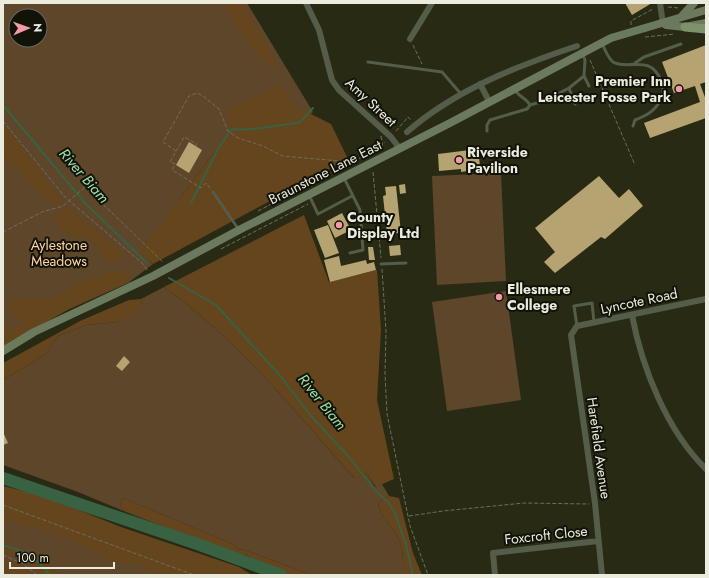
<svg xmlns="http://www.w3.org/2000/svg" width="709" height="578" font-family="Jost,sans-serif">
<rect width="100%" height="100%" fill="#292a14"/>
<path fill="#5e462a" fill-rule="evenodd" d="M3,3H247L313,112L299,123L232,129L180,198L149,261L153,264L128,283L67,310L3,347ZM16,16H40V40H16Z
M501,173L506,281L437,285L432,176Z
M164,287C238,340 295,411 354,478L366,473L375,487L382,484L389,496L378,502C379,516 392,526 398,538C404,548 403,563 403,575H312L245,550L236,549L235,545L123,498L120,506L126,512L78,492L3,465V380L46,354L58,336L86,325L117,322L142,306L141,299Z
M506,291L521,400L447,411L432,302Z
M3,510L180,575H3Z"/>
<path fill="#64451d" d="M222,3H244L276,63L274,67C254,56 233,23 222,3Z
M280,84L293,105L331,124L348,159L153,264L139,252L232,129L226,110Z
M3,123L64,203L52,204L31,186L3,156Z
M69,208L122,252L124,254L123,258L108,261L103,258L98,247L87,238L73,237L55,223V214L58,211Z
M304,215L329,282L377,270L381,330L377,400L394,479L376,487L366,473L355,479C295,411 238,340 164,287Z
M118,271L129,273L132,280L67,310L3,347V333L25,322L13,317L10,308L12,297C26,301 47,301 61,294C65,292 69,288 73,285C87,278 102,273 118,271Z
M141,299L142,306L134,315L117,322L86,325L58,336L46,354L3,380V363L80,321L129,300Z
M3,486L44,496L121,527L239,567L252,575H160L132,563H113L68,539L47,531L3,521Z
M389,496L399,498L413,553L422,575H403C403,563 404,548 398,538C392,526 379,516 378,502Z
M123,498L235,545L236,549L245,550L312,575H288L266,567L248,556L213,546L126,512L120,506Z
M3,543L40,556L58,575H40L23,561L3,552Z
M3,558L21,566L32,575H3Z"/>
<g fill="none" stroke-linecap="round" stroke-linejoin="round">
<path stroke="#386242" stroke-width="2" d="M3,105L85,203L147,263
M191,203L219,147L232,129C250,132 279,124 299,123L313,108
M169,278L216,305L283,379L310,415L348,456L376,491L388,502L395,513L406,545L413,575
M3,545L31,554L50,575"/>
<path stroke="#386242" stroke-width="12" d="M3,478L200,545L281,575"/>
</g>
<path fill="#b6a372" d="M625,3H652L632,15Z
M706,45V82L700,84L706,100V118L650,138L644,123L700,102L695,86L674,93L662,62Z
M189,142L202,150L189,173L176,165Z
M478,149L480,166L474,167L475,170L461,172V169L439,171L438,154Z
M599,176L619,198L629,189L643,206L605,239L601,237L555,273L544,262L555,252L535,228Z
M405,184L406,193L400,194L399,185Z
M396,186L401,233L387,234L383,196L386,195L385,187Z
M342,213L351,230L335,238L327,221Z
M328,225L339,253L325,258L314,230Z
M400,245L401,255L390,256L389,246Z
M368,247H373L375,260H369Z
M339,256L341,266L366,260L367,264L374,262L376,270L330,282L324,260Z
M124,356L130,362L122,371L116,366Z
M3,432L8,443L3,445Z"/>
<g fill="none" stroke-linecap="round" stroke-linejoin="round">
<path stroke="#6e6f5c" stroke-width="1" stroke-dasharray="4 2" stroke-linecap="butt" d="M668,7L679,8
M631,25V21L653,9
M645,37L675,34
M413,45L422,64
M590,60L635,165
M3,121L65,197L142,263L148,271
M396,131L408,117L411,120
M381,136L383,149
M195,146L197,144L184,137L170,162L175,164L172,170L201,188L206,183L210,188
M176,151L163,142L189,96L197,93L203,96L219,109L228,131L238,138L263,146L282,156L351,162
M373,172L381,258
M258,211L368,154L385,142
M3,232L42,212L63,206L85,187L163,262
M221,249L308,204
M382,269L386,331L385,374L387,414L410,526L428,575
M3,505L194,575
M409,516L443,511L524,503L589,504
M3,555L23,564L37,575"/>
<path stroke="#535d4a" stroke-width="3" d="M602,43C604,48 608,58 613,62C627,71 651,53 661,81C663,87 664,90 662,96C657,110 648,115 635,120L633,126
M582,53L585,60L584,76L589,86
M368,62L442,72L461,94
M635,63L644,57L681,44
M569,88L575,104
M515,90C518,96 526,98 530,105
M487,131V125L490,120L527,109L530,105L544,101L569,88L584,76
M344,178L360,210L363,250L350,253
M213,192L239,230
M309,195L318,214L352,196
M381,264L406,263
M577,326L574,306L592,303L594,322"/>
<path stroke="#535d4a" stroke-width="6" d="M306,3L319,30L332,80L339,90L391,137L400,149
M660,3L663,24
M410,39L432,3
M480,84L489,101
M407,132C455,90 517,66 577,46
M632,315C642,368 667,431 706,469
M495,575L493,553L598,541
M602,575L595,503L571,335L577,326L706,299"/>
<path stroke="#6b7a5d" stroke-width="8" d="M682,16L694,3
M666,25L685,27L706,23
M3,351L34,332L153,276L239,230L450,123L611,38L706,10"/>
<path stroke="#7d916b" stroke-width="9" d="M685,27L706,29"/>
</g>
<g fill="#f39aa9" stroke="#111208" stroke-width="1.5">
<circle cx="679" cy="89" r="4"/>
<circle cx="459" cy="160" r="4"/>
<circle cx="339" cy="225" r="4"/>
<circle cx="499" cy="297" r="4"/>
</g>
<g text-anchor="middle" stroke-width="4" stroke-linejoin="round" paint-order="stroke">
<g font-size="14" font-weight="bold" fill="#ebecde" stroke="#111208" text-anchor="start">
<text x="671" y="86" text-anchor="end">Premier Inn<tspan x="671" dy="16">Leicester Fosse Park</tspan></text>
<text x="467" y="157">Riverside<tspan x="467" dy="16">Pavilion</tspan></text>
<text x="347" y="222">County<tspan x="347" dy="16">Display Ltd</tspan></text>
<text x="507" y="294">Ellesmere<tspan x="507" dy="16">College</tspan></text>
</g>
<g font-size="14" fill="#ebecde" stroke="#111208">
<text transform="translate(371 102) rotate(43)" y="5">Amy Street</text>
<text transform="translate(325 172) rotate(-27)" y="5">Braunstone Lane East</text>
<text transform="translate(639 301) rotate(-12)" y="5">Lyncote Road</text>
<text transform="translate(599 448) rotate(82)" y="5">Harefield Avenue</text>
<text transform="translate(546 535) rotate(-6)" y="5">Foxcroft Close</text>
</g>
<g font-size="14" fill="#ffd3a3" stroke="#111208">
<text x="59" y="250">Aylestone<tspan x="59" dy="16">Meadows</tspan></text>
</g>
<g font-size="15" font-style="italic" fill="#9bdda9" stroke="#111208">
<text transform="translate(84 176) rotate(49)" y="5">River Biam</text>
<text transform="translate(322 402) rotate(51)" y="5">River Biam</text>
</g>
</g>
<rect width="709" height="578" fill="none" stroke="#ebecde" stroke-width="8"/>
<g transform="translate(28 28) rotate(88)"><circle r="19" fill="#111208" stroke="#68695e"/>
<path d="M0-3L7 15L0 10L-7 15Z" fill="#f39aa9"/>
<text y="-6" font-size="11" font-weight="bold" text-anchor="middle" fill="#ebecde">N</text>
</g>
<path d="M10 562v6h104v-6" fill="none" stroke="#ebecde" stroke-width="2"/>
<text x="16" y="562" font-size="12" fill="#ebecde" stroke="#111208" stroke-width="3" paint-order="stroke">100 m</text>
</svg>
